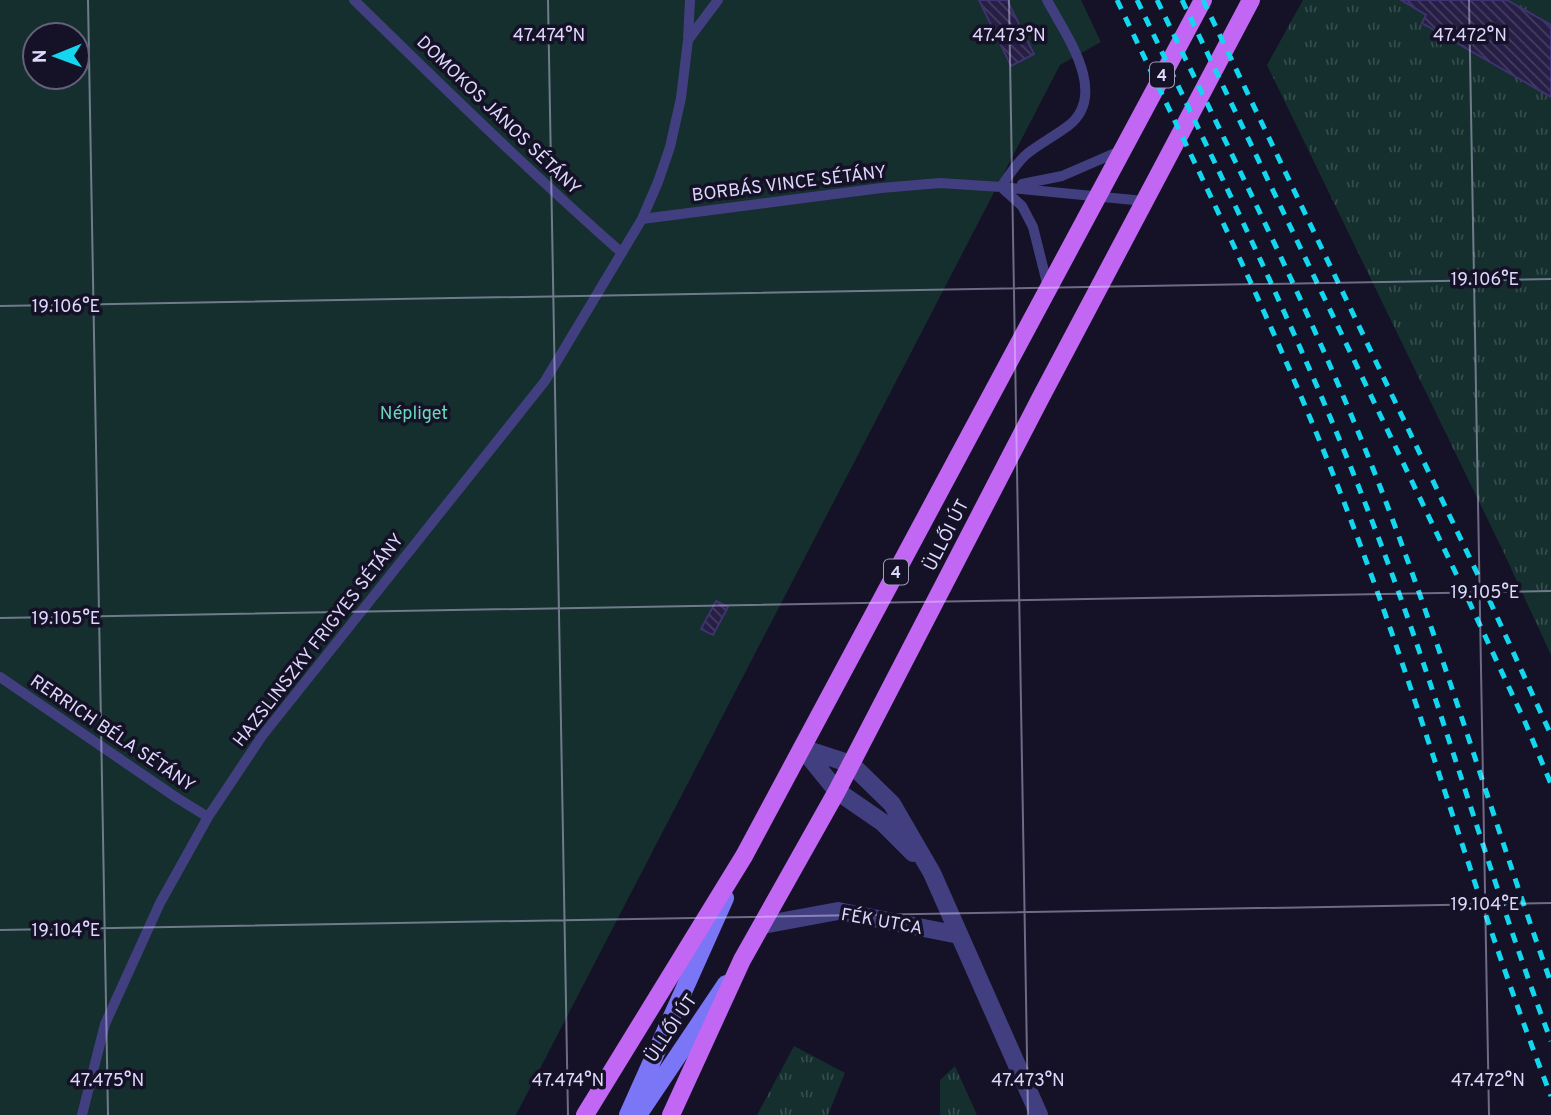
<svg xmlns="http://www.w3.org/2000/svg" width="1551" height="1115" font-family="Overpass,sans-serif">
<defs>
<pattern id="grass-tufts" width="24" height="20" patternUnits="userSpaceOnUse" patternTransform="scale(1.75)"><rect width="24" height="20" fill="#142f2e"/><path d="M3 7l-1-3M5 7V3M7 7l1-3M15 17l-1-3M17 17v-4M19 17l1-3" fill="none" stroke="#364c4d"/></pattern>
<pattern id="building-back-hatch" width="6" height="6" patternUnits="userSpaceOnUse" patternTransform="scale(1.75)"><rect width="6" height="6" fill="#271e45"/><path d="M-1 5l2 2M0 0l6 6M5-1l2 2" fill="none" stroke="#463e61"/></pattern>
</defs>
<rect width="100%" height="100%" fill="#151126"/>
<path fill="url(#grass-tufts)" d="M1303,0H1551V655L1503,551L1267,65Z
M794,1046L845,1073L828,1115H757Z
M955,1066L977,1115H940V1080Z"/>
<path fill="#142f2e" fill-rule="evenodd" d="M0,0H1081L1101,42L1060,65L516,1115H0ZM35,35H77V77H35Z"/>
<path fill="url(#building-back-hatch)" stroke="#3f3270" stroke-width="2" d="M979,0H1007L1034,54L1011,66Z
M1401,0H1507L1551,25V97L1422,23L1426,15Z
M716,601L728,607L713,635L701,629Z"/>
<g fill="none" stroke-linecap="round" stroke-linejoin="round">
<path stroke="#423f81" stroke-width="10" d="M354,0C442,86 530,172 622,253
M688,40L718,0
M1022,184L1062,176L1122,150
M1001,187C1009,175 1017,162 1028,153C1041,143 1056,135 1068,126C1110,94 1065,34 1047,0
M1001,187L1022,206L1033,227L1048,287
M642,219L881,188L940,183L1001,187L1144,201
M0,677L177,798L208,817
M82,1115L105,1024L160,903L208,817L262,736L545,381L642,219L658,182L670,147L681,98L688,40L690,0"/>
<path stroke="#423f81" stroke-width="18" d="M802,748L851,764L892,804L932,873L1039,1115
M802,748L837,791L882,822L913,853
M763,925L838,911L959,935"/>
<path stroke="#7a76f5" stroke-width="18" d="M628,1115L725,898
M638,1115L726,984"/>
<path stroke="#c167f4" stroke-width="18" d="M585,1115L744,856L1203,0
M671,1115L742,960L837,791L1041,397L1251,0"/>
<path stroke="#12d7ee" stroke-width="5" stroke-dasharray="10 9" stroke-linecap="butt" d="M1117,0C1195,164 1276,327 1342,497C1419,694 1474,899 1551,1096
M1137,0C1221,176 1308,352 1377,534C1441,701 1488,874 1551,1041
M1157,0C1234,160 1315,319 1379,484C1443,649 1492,817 1551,983
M1182,0L1460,582L1525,722L1551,784
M1203,0L1477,573L1551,735"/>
</g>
<path fill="none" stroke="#ddd8fc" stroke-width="2" stroke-opacity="0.45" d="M88,0L108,1115M548,0L568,1115M1009,0L1028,1115M1469,0L1489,1115M0,306L1551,279M0,618L1551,591M0,930L1551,903"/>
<g text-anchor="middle" stroke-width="7" stroke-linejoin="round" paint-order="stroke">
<g fill="#151126" stroke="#a19cbc" stroke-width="2">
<rect x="1150" y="62.5" width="24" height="25" rx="5"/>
<rect x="884" y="559.5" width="24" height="25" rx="5"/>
</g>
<g font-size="16" font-weight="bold" fill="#ddd8fc">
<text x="1162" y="81">4</text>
<text x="896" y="578">4</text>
</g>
<g font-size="18" fill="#ddd8fc" stroke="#151126">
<text transform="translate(499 115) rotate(44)" y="6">DOMOKOS JÁNOS SÉTÁNY</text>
<text transform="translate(789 183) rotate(-7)" y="6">BORBÁS VINCE SÉTÁNY</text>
<text transform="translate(946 535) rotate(-63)" y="6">ÜLLŐI ÚT</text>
<text transform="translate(318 640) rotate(-52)" y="6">HAZSLINSZKY FRIGYES SÉTÁNY</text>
<text transform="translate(113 733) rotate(34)" y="6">RERRICH BÉLA SÉTÁNY</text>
<text transform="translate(882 921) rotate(10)" y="6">FÉK UTCA</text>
<text transform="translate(671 1028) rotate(-56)" y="6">ÜLLŐI ÚT</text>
</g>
<g font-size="18" fill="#69d8bd" stroke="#151126">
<text x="414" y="419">Népliget</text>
</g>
</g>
<g font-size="18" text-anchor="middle" fill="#ddd8fc" stroke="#151126" stroke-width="7" stroke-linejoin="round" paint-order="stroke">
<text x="549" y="41">47.474°N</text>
<text x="1009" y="41">47.473°N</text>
<text x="1470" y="41">47.472°N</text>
<text x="1485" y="285">19.106°E</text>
<text x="66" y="312">19.106°E</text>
<text x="1485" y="598">19.105°E</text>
<text x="66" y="624">19.105°E</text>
<text x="1485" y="910">19.104°E</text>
<text x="66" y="936">19.104°E</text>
<text x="107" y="1086">47.475°N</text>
<text x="568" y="1086">47.474°N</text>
<text x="1028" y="1086">47.473°N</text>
<text x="1488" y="1086">47.472°N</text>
</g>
<g transform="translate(56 56) rotate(269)"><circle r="33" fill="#151126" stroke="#65617c" stroke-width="2"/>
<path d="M0-5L12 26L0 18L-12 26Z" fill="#12d7ee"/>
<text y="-10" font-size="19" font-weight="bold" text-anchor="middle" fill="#ddd8fc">N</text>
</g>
</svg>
